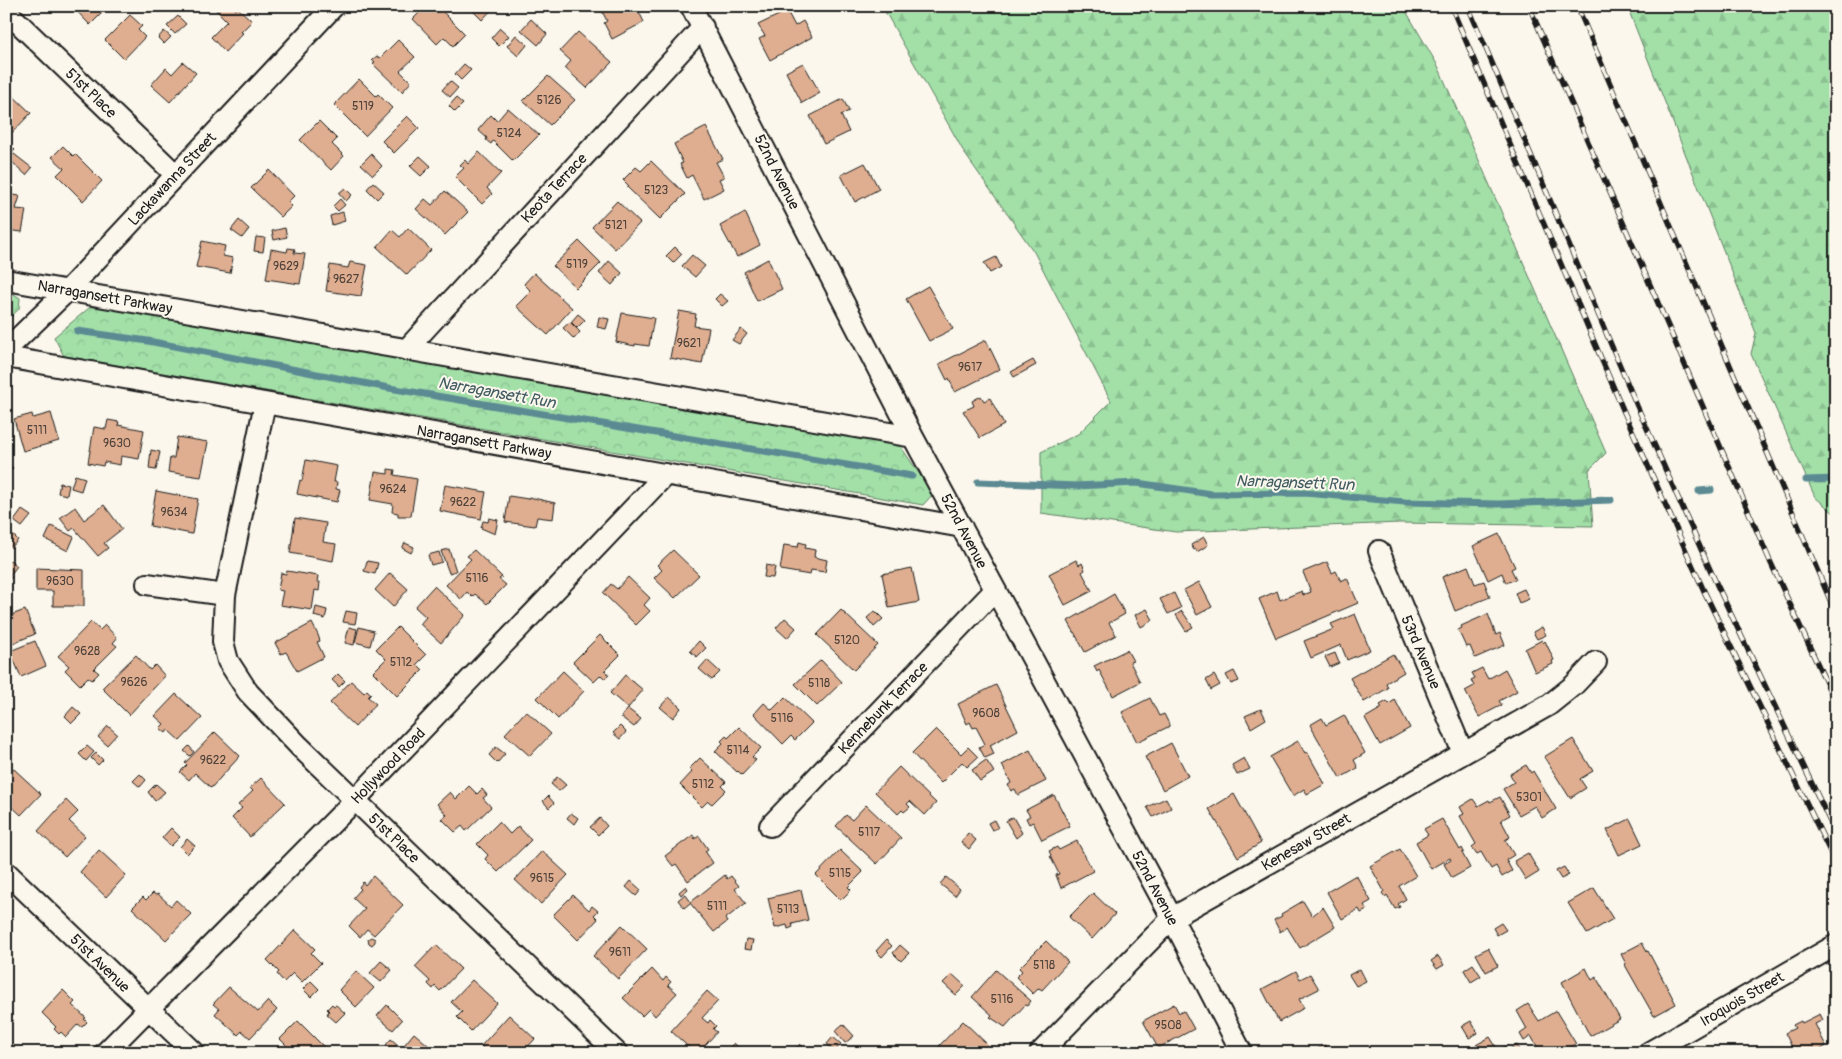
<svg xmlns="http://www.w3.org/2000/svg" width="1842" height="1059" font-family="Pangolin,sans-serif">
<defs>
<pattern id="forest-firs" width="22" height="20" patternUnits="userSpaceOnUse" patternTransform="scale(1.25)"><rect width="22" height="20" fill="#a2e0a8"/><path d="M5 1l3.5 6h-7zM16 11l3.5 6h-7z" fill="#8bc090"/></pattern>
<pattern id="park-crowns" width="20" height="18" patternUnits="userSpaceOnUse" patternTransform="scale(1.25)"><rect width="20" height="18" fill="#a2e0a8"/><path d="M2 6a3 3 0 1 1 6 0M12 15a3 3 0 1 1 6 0" fill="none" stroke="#8bc090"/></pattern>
</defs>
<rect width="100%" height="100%" fill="#fbf7ec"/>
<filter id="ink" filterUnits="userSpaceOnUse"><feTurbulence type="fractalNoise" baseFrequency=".02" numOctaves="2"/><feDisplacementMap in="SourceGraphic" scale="10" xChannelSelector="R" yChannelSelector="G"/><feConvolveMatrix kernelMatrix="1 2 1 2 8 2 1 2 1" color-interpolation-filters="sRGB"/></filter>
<g filter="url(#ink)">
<path fill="url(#forest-firs)" stroke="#5f7e62" d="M882,6H1403L1438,66L1606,453L1589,470L1593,526L1400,523L1176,532L1041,513V452L1078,434L1111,401L1034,252L965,154Z
M1627,6H1836V515L1815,497L1751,354L1756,333Z"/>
<path fill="url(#park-crowns)" stroke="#5f7e62" d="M6,289L20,298L19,309L6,321Z
M95,303L514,379L899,444L933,494L923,505L64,356L54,337Z"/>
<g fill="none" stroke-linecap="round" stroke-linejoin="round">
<path stroke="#5b8a93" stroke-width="7" d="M77,331L148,341L389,388L912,476
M1806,480L1836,479
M978,482L1077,486L1137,483L1211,494L1305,493L1405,502L1498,504L1611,500
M1699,491L1711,490"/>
</g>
<path fill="#dfae90" stroke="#1c1c1c" d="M72,6H109L90,25Z
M169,6H181L175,12Z
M219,6H232L236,10L238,8L252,21L241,32L243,33L225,52L211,37L227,21L216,10Z
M426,6H437L465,34L453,46L444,37L437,44L413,19Z
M468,6H495L482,20Z
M601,6H636L644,22L612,39L604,23L607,21L600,7Z
M787,11L795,26L803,21L812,37L770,60L759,39L765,36L758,25Z
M130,15L142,26L138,30L145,37L124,59L105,40Z
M178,16L186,24L175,34L167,26Z
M531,19L547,34L538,45L521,30Z
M500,28L509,36L499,46L491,38Z
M164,31L171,37L164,44L158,38Z
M578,32L612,62L587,88L565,68L571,61L560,51Z
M516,35L527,45L518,56L507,46Z
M398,40L415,57L400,71L411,82L402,92L373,64L375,63L372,60L377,56L380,58Z
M183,62L196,73L170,102L151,85L166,68L172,74Z
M803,63L820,93L802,103L786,72Z
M464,64L471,70L461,80L455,74Z
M548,76L575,100L550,125L523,101Z
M359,79L376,96L378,94L392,108L365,136L334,105Z
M450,81L458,88L450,97L442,90Z
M8,91L31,113L6,139V93Z
M456,98L463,104L455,112L449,106Z
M843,99L849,111L841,115L849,132L824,144L810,116Z
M508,108L539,135L513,161L493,141L491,144L486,140L487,138L478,130L491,115L497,121Z
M407,116L419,128L394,153L382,141Z
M319,121L337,139L332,144L344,156L331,170L300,140Z
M706,127L723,159L716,162L724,177L719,179L724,189L704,199L692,175L687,178L680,164L683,163L674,144Z
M6,141L15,150L6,158Z
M63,146L73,156L75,154L102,181L83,201L57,175L64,168L52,157Z
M479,152L501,173L487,188L492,194L482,204L455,177L464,168L460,165L465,160L468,164Z
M14,154L32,168L26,175L9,159Z
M371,154L382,166L373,175L361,164Z
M420,156L431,166L421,176L410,166Z
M651,161L685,194L660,219L627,187L629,186L623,180L636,167L641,171Z
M865,163L879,189L855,202L841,175Z
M269,170L294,196L288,202L292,206L281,217L251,188Z
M373,182L384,192L377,199L367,189Z
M345,188L352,195L346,201L339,193Z
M445,191L468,212L445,235L416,209L425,199L432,205Z
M6,194L20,196L16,209L26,210L22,232L6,230Z
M340,199L345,205L338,211L333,206Z
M617,201L640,223L615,249L592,227Z
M343,212L345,221L332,225L330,216Z
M745,212L760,245L737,257L720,226Z
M239,220L249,229L242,238L231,230Z
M285,228L287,237L274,240L272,231Z
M408,228L431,250L407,275L377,247L392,230L400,237Z
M256,237L265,238L263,252L254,251Z
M202,241L225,246L223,256L233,258L230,273L196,267Z
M579,241L601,263L576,288L553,266Z
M675,247L682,254L673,263L666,256Z
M288,248L295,249L294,253L305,254L300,284L266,279L271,249L287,252Z
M692,255L705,266L695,277L682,266Z
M996,257L1001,267L990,273L984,263Z
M768,259L782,289L757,301L744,272Z
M609,261L622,273L612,285L599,273Z
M350,262L367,265L361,296L326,291L330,265L348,268Z
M534,273L572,308L548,335L516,306L531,291L524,284Z
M928,286L953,329L929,341L906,299Z
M720,294L728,301L722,306L715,299Z
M679,311L696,314L694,326L709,328L702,364L670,358Z
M622,313L654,318L649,346L635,344V346L616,342Z
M578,314L585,320L577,328L571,322Z
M599,317L609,319L606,329L597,327Z
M570,322L580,332L574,339L563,328Z
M741,329L747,334L739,344L732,340Z
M986,340L1000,369L955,392L949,378L947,380L939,364Z
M1033,360L1036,365L1014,377L1011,372Z
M981,396L984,401L990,398L1004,425L980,438L963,411L974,406L972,401Z
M51,413L59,441L23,451L14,419L32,414L33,418Z
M108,420L119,422L118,425L144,430L139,459L121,456L120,465L104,462L103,466L88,463L94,427L106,429Z
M177,437L208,442L201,477L168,472L170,458H174Z
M151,450L160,452L156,470L149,469Z
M306,460L337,466L334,482H337L336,489L340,490L337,502L297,494L300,480L302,481Z
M6,461L13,468L6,475Z
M388,469L395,470L394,475L417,479L411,516H398V513L392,512L393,504L370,500L375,472L388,474Z
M75,475L85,478L81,491L71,488Z
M60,483L69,485L67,495L58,493Z
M445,485L486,492L481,519L440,511Z
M156,491L198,499L192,534L150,526Z
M509,496L528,499L529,497L555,503L553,519L537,517L535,526L505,522Z
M104,505L122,529L104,543L108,548L98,556L74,528L70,531L60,518L75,507L84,520Z
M22,510L31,516L22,527L14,521Z
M295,518L326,523L323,542L336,544L333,561L290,553Z
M489,518L498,520L495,534L481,528L483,521L488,522Z
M51,526L74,537L68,551L45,539Z
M1499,534L1515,567L1511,569L1516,579L1506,583L1502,573L1488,580L1473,546Z
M13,535L18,540L11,548L6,542Z
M1204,537L1208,545L1197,552L1196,549L1194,550L1191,545Z
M799,542L806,544L805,548L815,550L814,557L827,560L825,572L811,570L810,575L780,570L784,545L798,547Z
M405,543L414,547L411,553L402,548Z
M449,549L456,571L449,573L441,551Z
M474,550L502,577L499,579L506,585L487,604L475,594L472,597L467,592L461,599L446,585L471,559L467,556Z
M673,550L699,575L675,598L654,578L662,570L657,565Z
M439,552L442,562L431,565L428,555Z
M10,560L17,566L11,574L6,569V564Z
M1076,560L1079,565L1082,563L1085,570L1082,572L1092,591L1065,605L1049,574Z
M367,561L378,563L375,574L364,571Z
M1327,562L1332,573L1336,571L1341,581L1347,578L1358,603L1276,638L1259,599L1277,591L1280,600L1302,591L1303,595L1311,592L1303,572Z
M766,565L775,567L773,578L764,577Z
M1468,566L1475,584L1484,581L1490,597L1455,611L1442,577Z
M36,568L84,570V606H53V591H36Z
M912,568L919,602L889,608L882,574Z
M287,571L318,576L317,582H320L319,591L315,590L312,610L280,605L283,591L278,590L281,573L286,574Z
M6,572L12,577L6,583Z
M390,573L408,589L393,607L375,590Z
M628,577L650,598L644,605L650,611L636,625L603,593L611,584L617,589Z
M1199,582L1212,607L1197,615L1184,590Z
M434,586L465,615L441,643L420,624L426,617L415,607Z
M1524,589L1529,599L1519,603L1515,593Z
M1174,593L1181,608L1168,614L1160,599Z
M1114,594L1125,614L1109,623L1116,635L1085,652L1068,621Z
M316,607L327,610L325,619L314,616Z
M1147,609L1153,620L1141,627L1135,615Z
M25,610L35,634L6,646V617Z
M841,610L878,645L854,670L817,635Z
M346,611L357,613L355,624L343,622Z
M875,611L883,619L874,627L867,618Z
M1182,611L1193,627L1186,631L1176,615Z
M1355,614L1370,650L1347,660L1341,645L1311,658L1304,641L1334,629L1331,624Z
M1488,614L1496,635L1500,633L1505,645L1475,658L1470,646L1466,647L1458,630L1462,628L1461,626Z
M785,618L796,628L787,638L776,628Z
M91,622L100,630L105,625L117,638L113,643L117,646L94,669L99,673L92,680L88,677L80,685L65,670L69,666L58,656Z
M312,623L318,635L320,641L317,642L324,657L297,671L286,652L281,654L275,643Z
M349,627L357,629L354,645L345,643Z
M359,627L374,631L370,646L355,642Z
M398,627L426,655L417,664L423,670L397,696L373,672L386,659L376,649Z
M1542,627L1546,635L1537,639L1533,632Z
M600,635L620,655L605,670L609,675L605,679L601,675L594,682L573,662Z
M1542,640L1543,643L1545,641L1554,660L1552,661L1553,664L1535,672L1525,649Z
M35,641L46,666L21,677L10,651Z
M699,641L706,648L697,657L690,651Z
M1127,650L1133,661L1130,662L1140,682L1113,696L1099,670L1097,672L1094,666Z
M1335,653L1339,663L1330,667L1325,657Z
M1393,654L1404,672L1386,683L1388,688L1364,702L1350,678Z
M136,655L150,670L155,665L165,676L129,715L102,688Z
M707,660L720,672L712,680L699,669Z
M821,660L842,682L817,706L795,684Z
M1482,668L1488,679L1505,669L1517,691L1499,701L1502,705L1479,717L1465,691L1474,686L1471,680L1475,678L1472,673Z
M563,671L584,691L558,719L537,698Z
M1234,671L1239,681L1231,684L1226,675Z
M338,674L345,681L339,687L332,680Z
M625,675L643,690L628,708L610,693Z
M1214,675L1220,685L1211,690L1206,680Z
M351,681L364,693L367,690L371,694L368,697L376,704L355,727L330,703Z
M996,685L1018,730L990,745L994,754L985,758L979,747L985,744L976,727L973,728L970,722L967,724L958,704Z
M176,694L202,718L180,741L168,730L166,733L160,728L164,724L155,716Z
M669,697L681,708L673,718L660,707Z
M785,697L812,723L795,740L791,736L783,744L754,714L764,703L772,710Z
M1150,698L1159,716L1164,714L1170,726L1137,742L1122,712Z
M1395,700L1410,728L1380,745L1365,718L1382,708L1380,705L1387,701L1389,704Z
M73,707L81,714L72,723L65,716Z
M628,709L641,719L634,727L621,717Z
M1261,709L1266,719L1251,728L1245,716Z
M526,711L551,734L530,756L505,734Z
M1344,715L1365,753L1354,760L1358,768L1340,778L1310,725L1322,718L1326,725Z
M108,726L117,734L107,745L98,737Z
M620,726L626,732L620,739L613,733Z
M739,727L761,748L752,757L756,760L742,775L738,771L737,772L715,751L723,743L721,741L726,736L728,738Z
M936,729L961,754L968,747L978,757L967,767L962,762L941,783L912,753Z
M215,732L240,756L211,788L195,773L189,780L180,772L187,765L185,763Z
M1573,739L1593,771L1580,779L1586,788L1570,798L1544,757Z
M1298,741L1305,753L1307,752L1325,784L1307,794L1304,789L1293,796L1270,757Z
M1171,743L1188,776L1163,790L1145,757Z
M87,746L94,752L86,761L79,754Z
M189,746L194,752L190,756L184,751Z
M496,747L505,754L497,763L489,755Z
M1030,750L1046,781L1018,795L1015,789L1011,791L1008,785L1011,783L1002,765Z
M96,753L103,760L98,765L91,758Z
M700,758L726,782L722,786L726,790L712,804L708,801L702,807L680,785L692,772L689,769Z
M1244,758L1250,769L1237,775L1232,765Z
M986,760L994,772L980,781L972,770Z
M1526,765L1531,773L1533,771L1556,809L1542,818L1535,806L1519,815L1503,789L1514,782L1510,774Z
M899,767L936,803L925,815L910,801L907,804L910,807L904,812L902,810L898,814L875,792Z
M14,769L41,794L21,815L6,801V777Z
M140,774L146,780L140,787L133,781Z
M557,777L566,785L559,791L551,784Z
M261,778L285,803L250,837L232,818L242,808L238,805L253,791L250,788Z
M156,784L165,792L155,801L148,792Z
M469,786L477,794L482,789L487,795L483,798L491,807L466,831L462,826L455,832L442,819L447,815L437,804L450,792L456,799Z
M1234,794L1261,843L1238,857L1209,809Z
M1054,795L1070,826L1042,840L1033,822L1029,824L1026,818L1030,816L1026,810Z
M548,796L554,803L549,808L543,801Z
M1500,797L1510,815L1501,820L1510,837L1505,840L1514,855L1506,860L1512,871L1502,877L1496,866L1491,869L1481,852L1477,854L1472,847L1476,844L1460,816L1464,814L1460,807L1473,799L1478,806L1489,800L1490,802Z
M1166,798L1171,808L1153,817L1147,807Z
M66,800L78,812L69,821L85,836L65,857L38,831Z
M866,805L901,838L877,864L836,826L846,815L852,820Z
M571,813L578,818L574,824L567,818Z
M1013,817L1022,833L1016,838L1006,821Z
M600,818L607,826L598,835L590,827Z
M1442,819L1460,850L1462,848L1464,852L1462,853L1470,868L1452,878L1444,864L1451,860L1450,858L1431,869L1416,842L1428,835L1424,829Z
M1630,819L1642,844L1619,855L1607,830Z
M994,820L998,828L992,830L988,823Z
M499,822L510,834L518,826L531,840L498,872L485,859L488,855L477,844Z
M171,828L180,837L171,846L162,838Z
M968,833L976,840L969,849L961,842Z
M693,835L695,839L699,836L708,849L705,851L713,863L688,881L676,864L673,866L665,856Z
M187,839L195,846L187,854L180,847Z
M1077,841L1093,871L1061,888L1056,875L1059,874L1050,856L1051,855L1049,851L1057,847L1059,850Z
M1400,849L1416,876L1399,886L1406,899L1398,904L1400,907L1395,909L1387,895L1385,897L1382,893L1384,891L1370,866Z
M99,850L126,875L106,897L80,872Z
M840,850L863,872L848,887L851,890L841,900L816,875Z
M542,851L568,875L541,904L515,880Z
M1528,853L1539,872L1526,880L1514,861Z
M1564,867L1569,875L1561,879L1556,871Z
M725,875L727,879L731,876L739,886L735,889L746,903L725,919L727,922L714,932L690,903L684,908L678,900L685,894L691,902Z
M1356,875L1371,901L1364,905L1367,910L1361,913L1359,909L1342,919L1327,892Z
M373,876L403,905L374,935L367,929L360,937L349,926L365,909L353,898L361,889L359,887L363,882L365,885Z
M946,877L960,889L955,896L940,884Z
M631,881L641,890L636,896L626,887Z
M686,886L688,889L681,895L679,892Z
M1594,888L1613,919L1587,934L1568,903Z
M801,890L808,920L792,924L793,927L788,929L787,925L775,928L768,898Z
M153,893L156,895L158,894L171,906L176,900L191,914L166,940L132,908L143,897L146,900Z
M1093,893L1115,914L1092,939L1069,917Z
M573,895L589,910L592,906L598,911L594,915L598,919L578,940L553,915Z
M1303,901L1312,916L1323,907L1335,927L1300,948L1287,927L1280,932L1274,920L1282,916L1281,914Z
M1501,923L1506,930L1497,935L1493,928Z
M622,925L647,949L618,979L593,956Z
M295,930L315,949L311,953L321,963L302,982L293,973L284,982L277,974L279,972L267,960Z
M371,937L375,939V942L372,945L369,943L368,939Z
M746,939L753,940L751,950L744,949Z
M886,940L892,946L882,957L876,951Z
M1046,941L1068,962L1042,990L1039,988L1033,994L1016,977L1022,971L1019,968Z
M1642,943L1647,952L1648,951L1676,1004L1654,1016L1625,965L1626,964L1621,954Z
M436,945L461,969L440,991L435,986L433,989L428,984L430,981L415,967Z
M900,945L909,953L901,961L893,953Z
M1488,948L1498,966L1486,972L1476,954Z
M1438,956L1444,965L1437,969L1431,961Z
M381,961L392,970L381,982L370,973Z
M1473,964L1481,976L1471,982L1464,970Z
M1586,968L1592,980L1596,977L1620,1019L1590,1036L1562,982Z
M652,969L663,981L666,977L671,982L668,985L677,993L655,1016L649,1009L642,1016L623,998Z
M1360,969L1366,981L1356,986L1349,975Z
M996,970L1031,1001L1027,1006L1025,1005L1005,1027L990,1017L992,1015L972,997Z
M356,971L374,988L356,1007L339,990Z
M1296,971L1300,979L1310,974L1319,989L1299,999L1304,1008L1279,1022L1262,989Z
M952,974L965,986L956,995L943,983Z
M472,980L497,1003L471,1031L457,1017L462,1012L451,1002Z
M311,981L319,989L311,997L303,989Z
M229,987L258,1012L268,1001L277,1010L250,1038L242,1031L238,1035L215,1014L219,1009L213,1004Z
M63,990L75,1002L72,1005L86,1018L84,1019L87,1022L82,1027L78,1024L66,1037L61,1032L59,1034L54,1029L56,1027L42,1013Z
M707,991L718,1001L702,1018L708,1023L710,1020L716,1026L713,1029L717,1032L698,1053H695L671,1031Z
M332,1004L334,1006L336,1005L345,1013L336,1022L327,1014L329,1011L327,1009Z
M1174,1004L1179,1013L1184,1011L1194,1029L1158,1048L1143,1021Z
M1528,1004L1539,1021L1556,1011L1576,1044L1561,1053H1541L1531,1036L1524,1041L1520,1034L1527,1029L1517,1011Z
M387,1005L402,1020L393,1030L377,1016Z
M1820,1014L1823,1020L1815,1024L1826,1046L1820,1050L1821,1053H1795L1785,1033L1795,1028L1793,1025L1801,1021L1802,1023Z
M509,1015L535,1039L522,1053H488L481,1046Z
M298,1021L324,1047L318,1053H294L280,1039Z
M963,1021L988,1045L981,1053H946L939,1046Z
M1471,1021L1478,1033L1469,1038L1462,1026Z
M843,1024L854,1036L845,1043L835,1031Z
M414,1033L428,1045L421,1053H414L405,1044Z
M833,1037L841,1044L835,1051L827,1044Z
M1490,1037L1498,1050L1505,1046L1508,1050L1517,1045L1521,1053H1481L1476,1045Z
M391,1039L397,1044L392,1050L386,1045Z
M734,1043L744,1053H724Z
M800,1044L809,1052V1053L792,1052Z
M1325,1045L1329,1053H1309Z
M1772,1046L1776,1053H1761Z"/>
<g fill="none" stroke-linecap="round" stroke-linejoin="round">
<g stroke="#1c1c1c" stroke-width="24">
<path id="street" d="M691,6L913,437L1172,918L1242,1053
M6,11L176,175
M6,280L913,437
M6,350L67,291L334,6
M406,350L703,27
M6,357L962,527
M265,403L225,595L223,642L228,661L248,692L299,746L617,1053
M1379,551L1463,753
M147,584L225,595
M770,826L995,590
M6,872L195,1053
M105,1053L355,800L666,474
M1040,1053L1172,918L1549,705L1574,685L1596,662
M1648,1053L1836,945"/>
</g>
<use href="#street" stroke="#fbf7ec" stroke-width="20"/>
<g stroke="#1c1c1c" stroke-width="5.5">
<path id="rail" d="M1451,6L1624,412L1704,591L1836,864
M1468,6L1637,406L1717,585L1836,834
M1529,6L1770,561L1836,704
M1577,6L1836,614"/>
</g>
<use href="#rail" stroke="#fbf7ec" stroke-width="4" stroke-dasharray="11" stroke-linecap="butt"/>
</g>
</g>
<g text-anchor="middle" stroke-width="4" stroke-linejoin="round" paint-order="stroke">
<g font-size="12" fill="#4d4039">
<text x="549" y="104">5126</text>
<text x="363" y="110">5119</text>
<text x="509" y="137">5124</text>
<text x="656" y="194">5123</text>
<text x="616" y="229">5121</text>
<text x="577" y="268">5119</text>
<text x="286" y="270">9629</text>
<text x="346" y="283">9627</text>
<text x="689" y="347">9621</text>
<text x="970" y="371">9617</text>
<text x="37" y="434">5111</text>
<text x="117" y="447">9630</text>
<text x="393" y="493">9624</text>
<text x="463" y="506">9622</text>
<text x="174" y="516">9634</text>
<text x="477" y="582">5116</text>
<text x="60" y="585">9630</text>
<text x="847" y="644">5120</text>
<text x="87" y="655">9628</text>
<text x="401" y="666">5112</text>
<text x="134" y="686">9626</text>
<text x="819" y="687">5118</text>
<text x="986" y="717">9608</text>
<text x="782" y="722">5116</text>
<text x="738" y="754">5114</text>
<text x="213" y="764">9622</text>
<text x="703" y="788">5112</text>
<text x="1529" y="801">5301</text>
<text x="869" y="836">5117</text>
<text x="840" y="877">5115</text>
<text x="542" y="882">9615</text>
<text x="717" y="910">5111</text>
<text x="788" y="913">5113</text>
<text x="620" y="956">9611</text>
<text x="1044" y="969">5118</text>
<text x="1002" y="1003">5116</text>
<text x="1168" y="1029">9508</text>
</g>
<g font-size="15" fill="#1c1c1c" stroke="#fbf7ec">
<text transform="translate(91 93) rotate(44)" y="5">51st Place</text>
<text transform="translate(777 172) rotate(63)" y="5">52nd Avenue</text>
<text transform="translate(172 179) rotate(-47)" y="5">Lackawanna Street</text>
<text transform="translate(554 188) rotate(-47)" y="5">Keota Terrace</text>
<text transform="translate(105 297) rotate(10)" y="5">Narragansett Parkway</text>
<text transform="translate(484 442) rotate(10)" y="5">Narragansett Parkway</text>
<text transform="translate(964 531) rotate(62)" y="5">52nd Avenue</text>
<text transform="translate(1421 652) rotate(67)" y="5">53rd Avenue</text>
<text transform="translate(883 708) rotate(-46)" y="5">Kennebunk Terrace</text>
<text transform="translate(388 766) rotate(-46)" y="5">Hollywood Road</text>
<text transform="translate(394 838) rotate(44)" y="5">51st Place</text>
<text transform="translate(1306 842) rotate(-30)" y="5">Kenesaw Street</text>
<text transform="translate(1155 888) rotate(62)" y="5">52nd Avenue</text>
<text transform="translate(100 963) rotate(44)" y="5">51st Avenue</text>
<text transform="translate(1742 999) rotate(-30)" y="5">Iroquois Street</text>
</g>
<g font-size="16" font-style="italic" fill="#415c62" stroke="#fbf7ec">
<text transform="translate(497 392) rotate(10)" y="6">Narragansett Run</text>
<text transform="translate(1295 482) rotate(2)" y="6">Narragansett Run</text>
</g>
</g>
<rect width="1842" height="1059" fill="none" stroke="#fbf7ec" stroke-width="25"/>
<rect x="12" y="12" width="1817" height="1034" fill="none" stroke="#1c1c1c" stroke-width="2" filter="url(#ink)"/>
</svg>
